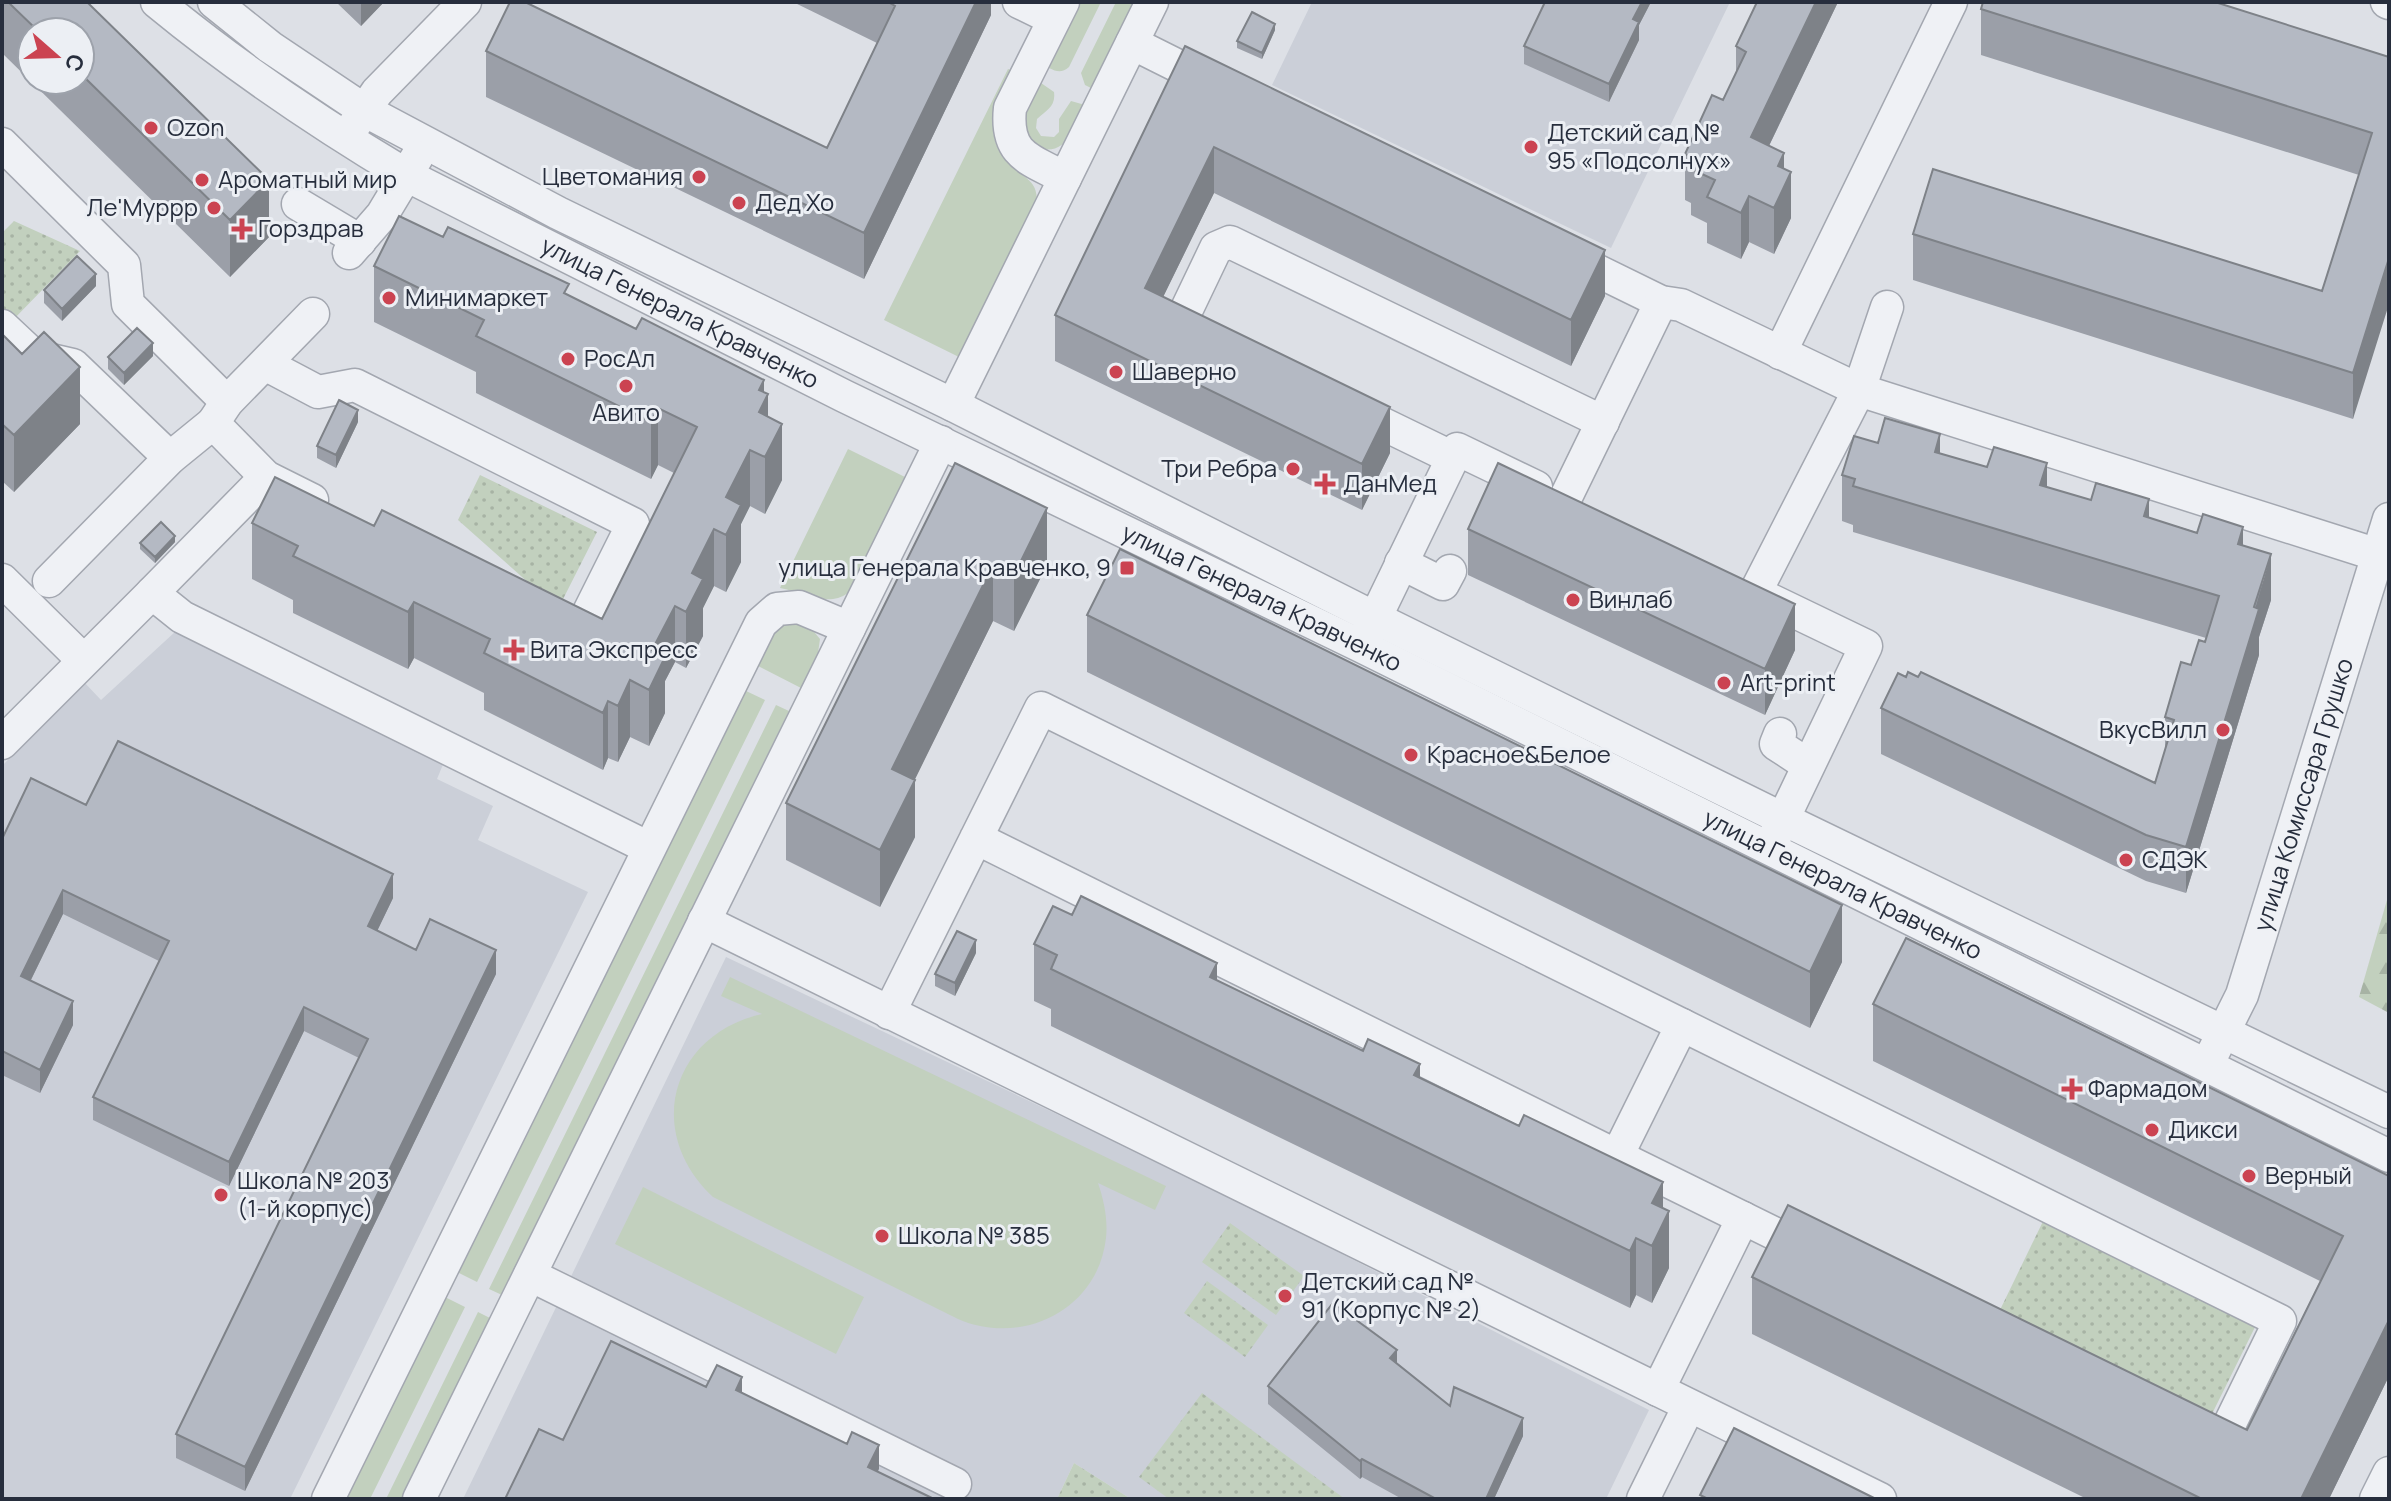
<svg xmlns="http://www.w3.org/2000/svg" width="2391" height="1501" font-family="Manrope,sans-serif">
<defs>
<pattern id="forest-firs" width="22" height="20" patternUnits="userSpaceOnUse" patternTransform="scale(2)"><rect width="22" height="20" fill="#c2d0be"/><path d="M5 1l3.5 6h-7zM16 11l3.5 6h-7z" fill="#a7b3a4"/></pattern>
<pattern id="park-dots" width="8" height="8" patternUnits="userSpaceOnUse" patternTransform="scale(2)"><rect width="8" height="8" fill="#c2d0be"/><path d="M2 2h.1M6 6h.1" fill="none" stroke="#a7b3a4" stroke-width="1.8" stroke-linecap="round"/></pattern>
</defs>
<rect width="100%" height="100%" fill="#dde0e6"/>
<path fill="#cbcfd8" d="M1312,2H1730L1611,248L1272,85Z
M176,631L444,762L437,779L493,806L478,840L588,892L290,1499H2V766L84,682L101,700Z
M726,957L1198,1181L1649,1410L1606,1499H1131L1074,1463L1057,1499H463Z"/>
<path fill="#c2d0be" d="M1081,2H1101L1069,67C1062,73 1057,72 1049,68Z
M1116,2H1136L1093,89L1085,85L1081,73Z
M1008,69L1013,71C994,109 978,142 1019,172C1032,182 1037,186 1037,202L961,358L884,320Z
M1041,83L1054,92C1056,107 1046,110 1037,119L1036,128L1041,136L1054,137L1059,132V119L1071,101L1085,105C1075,126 1067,157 1038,148L1025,134V116Z
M848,449L905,477L848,593C827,608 803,592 780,588Z
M796,620L810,627L820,639L818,653L801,688L756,665C766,644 770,622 796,620Z
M744,690L765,700L477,1282L457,1272Z
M776,705L789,711L502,1295L489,1289Z
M730,977L1166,1186L1155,1210L1098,1183C1104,1201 1108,1219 1106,1238C1098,1310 1022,1347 958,1319L713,1197C644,1133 670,1035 762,1014L721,996Z
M643,1187L864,1297L836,1354L615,1244Z
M445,1297L465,1307L370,1499H346Z
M478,1312L490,1318L401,1499H386Z"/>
<path fill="url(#forest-firs)" d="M2389,893V1013L2359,997Z"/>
<path fill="url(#park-dots)" d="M14,221L80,251L12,321L2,311V233Z
M480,475L597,532L558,609L458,520Z
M2048,1211L2260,1317L2210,1418L1999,1312Z
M1230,1223L1304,1276L1276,1315L1202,1262Z
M1207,1281L1268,1325L1245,1357L1184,1313Z
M1202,1393L1345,1499H1169L1139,1477Z
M1074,1463L1131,1499H1057Z"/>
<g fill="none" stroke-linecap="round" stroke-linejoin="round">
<g stroke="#a3a7b0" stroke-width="35">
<g id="minor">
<path id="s1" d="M157,2C236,67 319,123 406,175L844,396L1361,646L2389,1156"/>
<path d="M214,2L270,47L364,110L558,213L953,405L1375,618L1783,819L2389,1112"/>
<path d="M1019,2L1054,19"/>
<path d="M1063,2L1010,108C1005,155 1029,159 1065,178"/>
<path d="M2387,2L2389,3"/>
<path d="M1132,43L1214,84"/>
<path d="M353,127L377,92L465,2"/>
<path d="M2,144L124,265L128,304L227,402"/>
<path d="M298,204L360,241"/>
<path d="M349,253L382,215L417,157"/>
<path d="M1565,255L1661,302L1681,305L1859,390L2378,555"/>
<path d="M2,326L34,356L73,365L170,458"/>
<path d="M1208,339L1188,328L1184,315L1216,248L1230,242L1603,422"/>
<path d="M1780,353L1951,2"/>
<path d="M265,364L318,392L355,385L633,524L579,632L561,623"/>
<path d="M953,405L1152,2"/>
<path d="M1350,408L1453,458"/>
<path d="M266,477L152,593L182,617L649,848"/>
<path d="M312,500L266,477L213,423L227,402L313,314"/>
<path d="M1564,501L1661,302"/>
<path d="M1401,563L1443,584L1450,571"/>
<path d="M2,580L83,660"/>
<path d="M49,581L170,458L213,423"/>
<path d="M1755,593L1859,390L1887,307"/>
<path d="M1758,594L1866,646L1774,838"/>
<path d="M1367,635L1457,449L1536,487"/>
<path d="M1780,734L1776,744L1808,765"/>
<path d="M2,743L152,593"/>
<path d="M704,921L1880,1499"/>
<path d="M889,1013L1041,708L1682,1025L1617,1156L976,838"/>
<path d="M1682,1025L2280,1321L2216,1452L2206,1448"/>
<path id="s2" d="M2214,1051L2242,995L2389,519"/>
<path d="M1617,1156L1814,1253"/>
<path d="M530,1275L955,1484"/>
<path d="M1658,1390L1743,1218"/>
<path d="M328,1499L761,623L777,609L799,607L849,628"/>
<path d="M419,1499L941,442"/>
<path d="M1643,1499L1689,1406"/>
<path d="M2376,1499L2389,1473"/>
</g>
</g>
<use href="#minor" stroke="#eff1f5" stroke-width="32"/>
</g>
<path fill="#9b9fa8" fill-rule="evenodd" d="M2,2H87L269,237L230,277L2,53ZM32,32H80V80H32Z
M336,2H384L361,26Z
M793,2H991V15L864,279L486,97V51L827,148L877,43Z
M1545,2H1651L1639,25V40L1609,102L1524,64V46Z
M1757,2H1838L1769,146L1784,168L1791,218L1774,254L1749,242L1741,259L1707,243V223L1691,215V203L1685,200V154L1723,100L1736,74V46Z
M1981,9L2389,57L2353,419L1913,280V234L2322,291L2359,175L1981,55Z
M1275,30L1262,59L1237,48V41Z
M1185,46L1605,296L1571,366L1214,193L1163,297L1390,453L1362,510L1055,361V315Z
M443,237L569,296L764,392L768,416L782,480L765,514L750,506L741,524V562L726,592L714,586L703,608V636L686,668L675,662L665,681V713L649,746L630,737L618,762L608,758L603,770L484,710V693L414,658L408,669L293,613V600L252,579V523L374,526L602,619L674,473L658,465L651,479L476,393V372L374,322V266Z
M96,286L62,321L44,303V290Z
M2,334L80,424L14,492L2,481Z
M153,356L124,385L108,369V357Z
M358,422L336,468L317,458V446Z
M1878,443L1940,453L2047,487L2243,546L2271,600L2259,637V655L2186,893L2146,881L1881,754V708L2155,783L2165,752V717L2206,638L1853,532V525L1842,521V475Z
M955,463L1047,565L1014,631L993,621L914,780L915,837L880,907L786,860V803Z
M1468,529L1795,650L1765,715L1468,575Z
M175,542L155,563L140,549V543Z
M1087,615L1842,962L1810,1028L1087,672Z
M86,805L393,898L377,931L416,950L496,974L245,1491L176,1458V1434L359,1058L304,1031L229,1186L93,1120V1097L159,961L63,914L31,980L73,1025L40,1093L2,1075V839Z
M1072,915L1217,980L1420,1078L1663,1208L1669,1268L1652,1303L1636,1295L1630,1308L1051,1026V1009L1034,1001V944Z
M976,953L955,996L935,986V974Z
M1873,1004L2389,1176V1376L2329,1499H2087L1752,1334V1277L2247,1430L2320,1281L1873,1061Z
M1397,1363L1450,1406L1523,1436L1494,1499H1402L1362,1477L1360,1479L1268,1404V1386Z"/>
<path fill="#7e8288" d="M361,2H384L361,26Z
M976,2H991V15L864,279V233Z
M1642,2H1651L1639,25V40L1609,102V84L1633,19Z
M1816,2H1838L1751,183V137Z
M1275,24V30L1262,59V53Z
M1214,147V193L1145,334V288Z
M1784,153V187L1791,172V218L1774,254V208L1778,166Z
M269,180V237L230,277V220Z
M1749,196V242L1741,259V213Z
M1605,250V296L1571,366V320Z
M2389,258V304L2353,419V373Z
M96,274V286L62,321V309Z
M153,343V356L124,385V373Z
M80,367V424L14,492V435Z
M764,380V402L768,394V451L759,454V390Z
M1390,407V453L1362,510V464Z
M658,408V465L651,479V422Z
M358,410V422L336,468V455Z
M782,424V480L765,514V457Z
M1940,434V480L1935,452Z
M750,450V506L741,524V562L726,592V497Z
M2047,463V509L2040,485Z
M2149,499V545L2144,516Z
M1047,508V565L1014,631V575Z
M2243,527V573L2238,544Z
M714,529V586L703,608V636L686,668V612L692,573Z
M175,536V542L155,563V557Z
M2271,554V600L2259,637V655L2186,893V847Z
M993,565V621L892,826V769Z
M414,602V658L408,669V612Z
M1795,604V650L1765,715V669Z
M675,606V662L665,681V713L649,746V690L652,650Z
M630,680V737L618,762V706Z
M608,701V758L603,770V713Z
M915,780V837L880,907V850Z
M393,874V898L368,950V926Z
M63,890V914L21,1000V976Z
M1842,905V962L1810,1028V972Z
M976,940V953L955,996V983Z
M496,950V974L245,1491V1467Z
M1217,963V1020L1210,977Z
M73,1001V1025L40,1093V1070Z
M304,1007V1031L229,1186V1162Z
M1420,1064V1120L1414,1075Z
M1663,1182V1224L1669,1211V1268L1652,1303V1203Z
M1636,1238V1295L1630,1308V1251Z
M2389,1320V1376L2329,1499H2301Z
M1397,1350V1368L1390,1358Z
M742,1377V1401L736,1390Z
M1523,1418V1436L1494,1499H1486Z
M879,1445V1469L868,1491V1467Z
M1362,1459V1477L1360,1479V1461Z"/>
<path fill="#b4b9c3" stroke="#7e8288" stroke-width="2" d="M8,2H87L269,180L230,220L80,73V32H39Z
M510,2H525L827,148L895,6L888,2H976L864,233L486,51Z
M1545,2H1642L1633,19L1639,22L1609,84L1524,46Z
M1757,2H1816L1751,137L1784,153L1778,166L1791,172L1774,208L1749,196L1741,213L1707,197L1715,180L1691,169L1696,159L1685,154L1712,95L1723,100L1746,52L1736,46Z
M1983,2H2215L2389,57V258L2353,373L1913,234L1933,169L2322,291L2372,133L1981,9Z
M1252,12L1275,24L1262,53L1237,41Z
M1185,46L1605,250L1571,320L1214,147L1145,288L1390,407L1362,464L1055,315Z
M399,216L443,237L448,227L569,284L564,293L636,329L642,318L764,380L759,390L768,394L759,412L782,424L765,457L750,450L726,497L741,505L726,535L714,529L692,573L703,579L686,612L675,606L652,650L665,657L649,690L630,680L618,706L608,701L603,713L484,653L490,639L414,602L408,612L293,556L298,546L252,523L275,477L374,526L382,510L602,619L697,427L658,408L651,422L476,336L484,320L374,266Z
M77,256L96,274L62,309L44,290Z
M137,328L153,343L124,373L108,357Z
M44,332L80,367L14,435L2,424V334L22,354Z
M339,400L358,410L336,455L317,446Z
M1885,418L1940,434L1935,452L1987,467L1994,447L2047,463L2040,485L2091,500L2096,483L2149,499L2144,516L2197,533L2203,514L2243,527L2238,544L2271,554L2254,607L2259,609L2186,847L2146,835L1881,708L1898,673L1906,677L1908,672L1918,677L1921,672L2155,783L2174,720L2165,717L2181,662L2191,665L2199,640L2205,642L2219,596L1853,486L1855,479L1842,475L1854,436L1878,443Z
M955,463L1047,508L1014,575L993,565L892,769L915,780L880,850L786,803Z
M1498,463L1795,604L1765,669L1468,529Z
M161,522L175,536L155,557L140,543Z
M1120,549L1842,905L1810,972L1087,615Z
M118,741L393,874L368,926L416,950L430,919L496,950L245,1467L176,1434L368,1039L304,1007L229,1162L93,1097L169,941L63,890L21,976L73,1001L40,1070L2,1051V839L31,778L86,805Z
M1081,896L1217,963L1210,977L1363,1051L1368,1039L1420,1064L1414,1075L1519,1126L1524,1115L1663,1182L1652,1203L1669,1211L1652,1246L1636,1238L1630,1251L1051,969L1057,955L1034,944L1053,906L1072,915Z
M957,931L976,940L955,983L935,974Z
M1906,938L2389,1176V1320L2301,1499H2202L1752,1277L1788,1205L2247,1430L2343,1236L1873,1004Z
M1333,1303L1397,1350L1390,1358L1450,1406L1454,1387L1523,1418L1486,1499H1436L1362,1459L1360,1461L1268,1386Z
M611,1341L706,1387L717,1365L742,1377L736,1390L847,1444L852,1432L879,1445L868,1467L934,1499H505L539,1429L563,1440Z
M1734,1428L1876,1499H1708L1700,1495Z"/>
<g fill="#cb4351" stroke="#eceff4" stroke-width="3">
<circle cx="151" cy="128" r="8"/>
<circle cx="1531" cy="147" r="8"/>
<circle cx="699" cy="177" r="8"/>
<circle cx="202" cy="180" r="8"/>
<circle cx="739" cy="203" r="8"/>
<circle cx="214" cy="208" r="8"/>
<path d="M238 217h8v8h8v8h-8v8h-8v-8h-8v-8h8z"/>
<circle cx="389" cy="298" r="8"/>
<circle cx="568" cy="359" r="8"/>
<circle cx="1116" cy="372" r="8"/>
<circle cx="626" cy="386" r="8"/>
<circle cx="1293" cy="469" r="8"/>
<path d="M1321 472h8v8h8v8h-8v8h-8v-8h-8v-8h8z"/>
<rect x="1119" y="560" width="16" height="16" rx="4"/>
<circle cx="1573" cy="600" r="8"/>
<path d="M510 638h8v8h8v8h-8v8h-8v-8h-8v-8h8z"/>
<circle cx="1724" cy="683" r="8"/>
<circle cx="2223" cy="730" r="8"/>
<circle cx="1411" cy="755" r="8"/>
<circle cx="2126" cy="860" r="8"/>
<path d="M2068 1077h8v8h8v8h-8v8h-8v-8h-8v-8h8z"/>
<circle cx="2152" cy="1130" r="8"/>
<circle cx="2249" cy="1176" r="8"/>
<circle cx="221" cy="1195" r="8"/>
<circle cx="882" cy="1236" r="8"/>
<circle cx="1285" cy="1296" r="8"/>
</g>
<g text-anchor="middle" stroke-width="6" stroke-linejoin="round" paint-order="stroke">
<g font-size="24" fill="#272e3d" stroke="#eceff4" text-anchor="start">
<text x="167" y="136">Ozon</text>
<text x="1547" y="141">Детский сад №<tspan x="1547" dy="28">95 «Подсолнух»</tspan></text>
<text x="683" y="185" text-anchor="end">Цветомания</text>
<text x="218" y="188">Ароматный мир</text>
<text x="755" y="211">Дед Хо</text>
<text x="198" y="216" text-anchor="end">Ле'Муррр</text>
<text x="258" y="237">Горздрав</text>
<text x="405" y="306">Минимаркет</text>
<text x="584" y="367">РосАл</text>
<text x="1132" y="380">Шаверно</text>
<text x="626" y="421" text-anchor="middle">Авито</text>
<text x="1277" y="477" text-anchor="end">Три Ребра</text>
<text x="1343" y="492">ДанМед</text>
<text x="1111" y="576" text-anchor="end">улица Генерала Кравченко, 9</text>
<text x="1589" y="608">Винлаб</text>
<text x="530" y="658">Вита Экспресс</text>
<text x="1740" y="691">Art-print</text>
<text x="2207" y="738" text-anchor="end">ВкусВилл</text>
<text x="1427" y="763">Красное&amp;Белое</text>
<text x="2142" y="868">СДЭК</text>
<text x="2088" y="1097">Фармадом</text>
<text x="2168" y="1138">Дикси</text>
<text x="2265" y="1184">Верный</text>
<text x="237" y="1189">Школа № 203<tspan x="237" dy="28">(1-й корпус)</tspan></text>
<text x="898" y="1244">Школа № 385</text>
<text x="1301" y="1290">Детский сад №<tspan x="1301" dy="28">91 (Корпус № 2)</tspan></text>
</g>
<g font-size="24" fill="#272e3d" stroke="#eceff4">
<text dy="8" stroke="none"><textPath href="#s1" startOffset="610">улица Генерала Кравченко</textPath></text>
<text dy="8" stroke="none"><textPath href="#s1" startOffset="1258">улица Генерала Кравченко</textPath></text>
<text dy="8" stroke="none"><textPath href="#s2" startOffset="272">улица Комиссара Грушко</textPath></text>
<text dy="8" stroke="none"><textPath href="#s1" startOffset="1906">улица Генерала Кравченко</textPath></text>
</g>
</g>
<rect width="2391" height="1501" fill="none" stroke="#272e3d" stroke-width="8"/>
<g transform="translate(56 56) rotate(110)"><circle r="38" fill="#eceff4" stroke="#9da2ab" stroke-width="2"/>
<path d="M0-6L14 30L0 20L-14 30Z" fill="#cb4351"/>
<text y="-12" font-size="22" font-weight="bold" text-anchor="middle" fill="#272e3d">С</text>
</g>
</svg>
